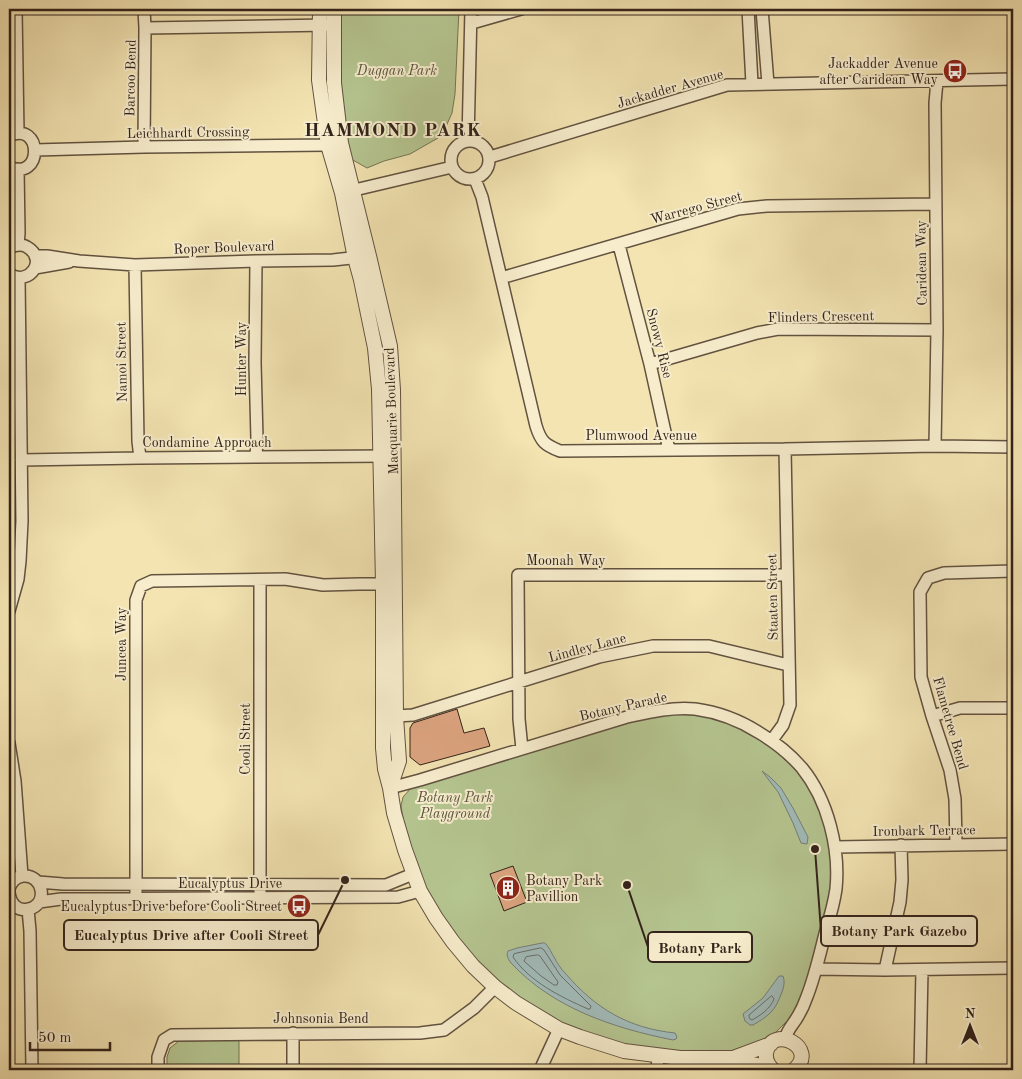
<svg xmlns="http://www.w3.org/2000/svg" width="1022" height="1079" font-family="'Old Standard TT',serif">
<rect width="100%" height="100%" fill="#f3e4b2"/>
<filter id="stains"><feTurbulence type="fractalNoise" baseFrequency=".004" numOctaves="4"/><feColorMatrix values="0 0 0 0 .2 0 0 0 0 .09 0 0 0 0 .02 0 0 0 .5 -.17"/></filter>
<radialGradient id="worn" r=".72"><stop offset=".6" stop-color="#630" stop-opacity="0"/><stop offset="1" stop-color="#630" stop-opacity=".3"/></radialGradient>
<path fill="#b5c590" stroke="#747455" d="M339,9H459L455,94L452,113L443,133L438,138L410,154L384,161L367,168L351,159L340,109Z
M679,714L702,716L720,720L738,727L769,744L795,767L805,780L814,796L822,816L830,842L832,868L830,897L806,986L793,1015L776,1032L758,1045L744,1051L674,1052L622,1045L563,1024L532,1007L488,973L450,930L433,903L419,874L404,823L401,806L403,797L412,787L634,720L655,715Z
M239,1040V1070H167V1057L170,1048L179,1041Z"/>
<path fill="#a1bbb9" stroke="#757e79" d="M762,771L770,777L781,788L793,808L808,837L807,844L801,843L793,823L778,792Z
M542,943C544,943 545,943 546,944C549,947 552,954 554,957C557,963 561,969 565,973C596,1009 628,1028 675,1033L677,1037L676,1039L673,1040C613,1028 553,1008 511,963C508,959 506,955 508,951L517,948Z
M779,976H783C785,982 784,986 782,992C775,1011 770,1015 753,1025H750L745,1021L743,1014L763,998Z"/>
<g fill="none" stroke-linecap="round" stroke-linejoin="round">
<path stroke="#6a6e6a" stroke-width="1" d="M541,948L544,950L560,975L591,1006L590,1009H588C561,997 530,982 513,957L514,954Z
M538,955L540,956L558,982L557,985H554L541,976L524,961L526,957Z
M772,996L774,999C770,1009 761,1015 752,1020L750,1019L749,1017V1015L770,997Z"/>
</g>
<path fill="#dca480" stroke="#32221a" d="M457,709L464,733L484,728L490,746L420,765L410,757V728L413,723Z
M513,866L527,902L504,911L490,874Z"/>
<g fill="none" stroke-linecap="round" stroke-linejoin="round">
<g stroke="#625240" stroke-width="14">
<path id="minor" d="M16,9L18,133
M748,9L752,84
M762,9L768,84
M472,23L521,9
M145,28L329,25
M9,136C43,120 43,182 9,167
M451 160a19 19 0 1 1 38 0a19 19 0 1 1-38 0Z
M468,141L471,9
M144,147L145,28L144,9
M35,150L144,147L328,145L336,143
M490,157L727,85L1013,79
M18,169L19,233L18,245
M475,179L482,197L536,426C541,442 545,445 560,451L785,449L935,446L1013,447
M346,192L452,167
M619,245L650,364L669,450
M9,248C15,245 21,243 27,247C48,259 30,287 9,274
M35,256H47L79,261L135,265L256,261L333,260L369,256
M135,265L138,441L140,458
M35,268L69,262
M501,278L738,209L767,206L935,204
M650,364L757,333L778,329L937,330
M935,446L937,330L935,103L937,81
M256,457L257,439L255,363L256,261
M21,460L140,458L389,456
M9,611L18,579L20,561L22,521L19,278
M396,716L413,715L599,657L653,646H709L788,665
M932,716L960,708H1013
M772,740L783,725L790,705L785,449
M9,743L15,781L22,876
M522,749L519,719L518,575H787
M390,788L420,780L627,717C650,712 671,707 695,709C717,712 739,720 758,732C775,742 790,754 802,768C828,800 840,849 836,889C834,903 830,917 826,930C820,953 815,977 806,999C804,1005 801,1011 798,1016C793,1025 788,1028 785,1039
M956,844L955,799L950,770L932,716L921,677L920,592L928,578L944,573L1013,571
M836,847L1013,844
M38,882L63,884L386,885L413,874
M9,889C11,882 15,877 23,876C43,874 49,904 29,909C17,912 10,903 9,892
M260,891V580
M136,898V600L141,586L152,581L285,579L323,585L359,584H391
M39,902L61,899L398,897L420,891
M28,909L30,931L32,1070
M816,969L885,970L1013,968
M885,970L900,902L902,880L901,845
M293,1033V1070
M158,1070V1057L164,1040L172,1035L420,1033L444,1030L474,1008L495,987
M540,1070L559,1029
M657,1070L658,1056
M920,1070L922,970"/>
</g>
<g stroke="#625240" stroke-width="16">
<path id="tertiary" d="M320,9L319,80L328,145L342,193L355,258L361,280L375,348L379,389L383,584V748L385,769L390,788L394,813L405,850L420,891L436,918L453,942L473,966L495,987L516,1003L559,1029L580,1037L624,1051L680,1058H732L771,1069
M334,9V83L341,143L369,256L390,346L393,390L396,716L399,761L390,788
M733,1058L771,1044
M773,1070C768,1065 765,1060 766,1053C772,1023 820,1048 794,1070"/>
</g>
<use href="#minor" stroke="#f7edcd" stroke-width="11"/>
<use href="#tertiary" stroke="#f7edcd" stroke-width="14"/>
</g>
<defs>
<g id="bus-disc" transform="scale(1.25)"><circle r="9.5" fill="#8f2418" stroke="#f7edcd"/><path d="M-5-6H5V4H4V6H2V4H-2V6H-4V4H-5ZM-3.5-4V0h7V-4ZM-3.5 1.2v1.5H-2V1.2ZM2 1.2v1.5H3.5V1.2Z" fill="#fff"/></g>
<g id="building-disc" transform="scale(1.25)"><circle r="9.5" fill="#8f2418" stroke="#f7edcd"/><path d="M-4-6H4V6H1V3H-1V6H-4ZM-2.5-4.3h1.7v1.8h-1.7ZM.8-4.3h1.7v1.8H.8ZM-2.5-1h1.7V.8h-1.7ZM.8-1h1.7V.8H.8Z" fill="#fff"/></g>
</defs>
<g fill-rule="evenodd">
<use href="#bus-disc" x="955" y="71"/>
<use href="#building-disc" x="508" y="888"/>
<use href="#bus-disc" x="299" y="906"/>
</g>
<g text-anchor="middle" stroke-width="4" stroke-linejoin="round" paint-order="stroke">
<g font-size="14" fill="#32221a" stroke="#f7edcd" text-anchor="end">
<text x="938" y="68">Jackadder Avenue<tspan x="938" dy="16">after Caridean Way</tspan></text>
<text x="526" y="885" text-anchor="start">Botany Park<tspan x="526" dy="16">Pavillion</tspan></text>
<text x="282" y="911">Eucalyptus Drive before Cooli Street</text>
</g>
<g font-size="14" font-style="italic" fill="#59533d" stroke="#f7edcd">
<text x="397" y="75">Duggan Park</text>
<text x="455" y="802">Botany Park<tspan x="455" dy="16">Playground</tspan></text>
</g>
<g font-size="14" fill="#32221a" stroke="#f7edcd">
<text transform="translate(130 78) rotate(-89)" y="5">Barcoo Bend</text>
<text transform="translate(670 88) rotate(-16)" y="5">Jackadder Avenue</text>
<text transform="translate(188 132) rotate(-1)" y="5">Leichhardt Crossing</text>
<text transform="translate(696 207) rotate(-15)" y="5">Warrego Street</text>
<text transform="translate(224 247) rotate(-2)" y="5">Roper Boulevard</text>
<text transform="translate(921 263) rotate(-91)" y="5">Caridean Way</text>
<text transform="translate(821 316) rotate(-1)" y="5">Flinders Crescent</text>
<text transform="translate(660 343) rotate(76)" y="5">Snowy Rise</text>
<text transform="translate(241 359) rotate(-90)" y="5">Hunter Way</text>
<text transform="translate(121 362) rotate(-91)" y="5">Namoi Street</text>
<text transform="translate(391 411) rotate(-92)" y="5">Macquarie Boulevard</text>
<text x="641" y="440">Plumwood Avenue</text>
<text x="207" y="447">Condamine Approach</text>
<text x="566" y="565">Moonah Way</text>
<text transform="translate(772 597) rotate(-91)" y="5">Staaten Street</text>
<text transform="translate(121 644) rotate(-90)" y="5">Juncea Way</text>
<text transform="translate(587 647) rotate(-15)" y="5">Lindley Lane</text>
<text transform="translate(623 706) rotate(-13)" y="5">Botany Parade</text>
<text transform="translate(951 723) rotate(74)" y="5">Flametree Bend</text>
<text transform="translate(245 739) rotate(-90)" y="5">Cooli Street</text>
<text transform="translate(924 830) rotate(-1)" y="5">Ironbark Terrace</text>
<text x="230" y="888">Eucalyptus Drive</text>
<text x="321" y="1023">Johnsonia Bend</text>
</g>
<g font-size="19" font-weight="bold" letter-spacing="1" fill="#32221a" stroke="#f7edcd">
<text x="393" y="136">HAMMOND PARK</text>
</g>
</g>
<path fill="none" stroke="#32221a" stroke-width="2" d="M815 849L821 931M345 880L318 935M627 885L648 947"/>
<g fill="#32221a" stroke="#f7edcd" stroke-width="2">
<circle cx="815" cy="849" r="5"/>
<circle cx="345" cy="880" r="5"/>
<circle cx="627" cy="885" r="5"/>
</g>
<g fill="#f7edcd" stroke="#32221a" stroke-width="2">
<rect x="821" y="916" width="156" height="30" rx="5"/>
<rect x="64" y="920" width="254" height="30" rx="5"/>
<rect x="648" y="932" width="104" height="30" rx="5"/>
</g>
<g font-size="15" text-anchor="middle" font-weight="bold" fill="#32221a">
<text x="899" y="936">Botany Park Gazebo</text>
<text x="191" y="940">Eucalyptus Drive after Cooli Street</text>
<text x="700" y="953">Botany Park</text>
</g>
<rect width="1022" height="1079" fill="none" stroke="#f3e4b2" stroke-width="30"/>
<rect x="10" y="10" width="1002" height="1059" fill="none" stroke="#32221a" stroke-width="2.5"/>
<rect x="15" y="15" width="992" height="1049" fill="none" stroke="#32221a"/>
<g transform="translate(970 1026)" stroke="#f7edcd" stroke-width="4" paint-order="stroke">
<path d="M0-4L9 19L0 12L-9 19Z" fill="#32221a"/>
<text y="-8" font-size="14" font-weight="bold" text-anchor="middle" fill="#32221a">N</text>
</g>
<path d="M30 1042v8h80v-8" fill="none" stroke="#32221a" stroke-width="2.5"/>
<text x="38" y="1042" font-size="15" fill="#32221a" stroke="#f7edcd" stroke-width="4" paint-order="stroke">50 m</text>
<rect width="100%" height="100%" filter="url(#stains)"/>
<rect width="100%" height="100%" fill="url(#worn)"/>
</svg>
